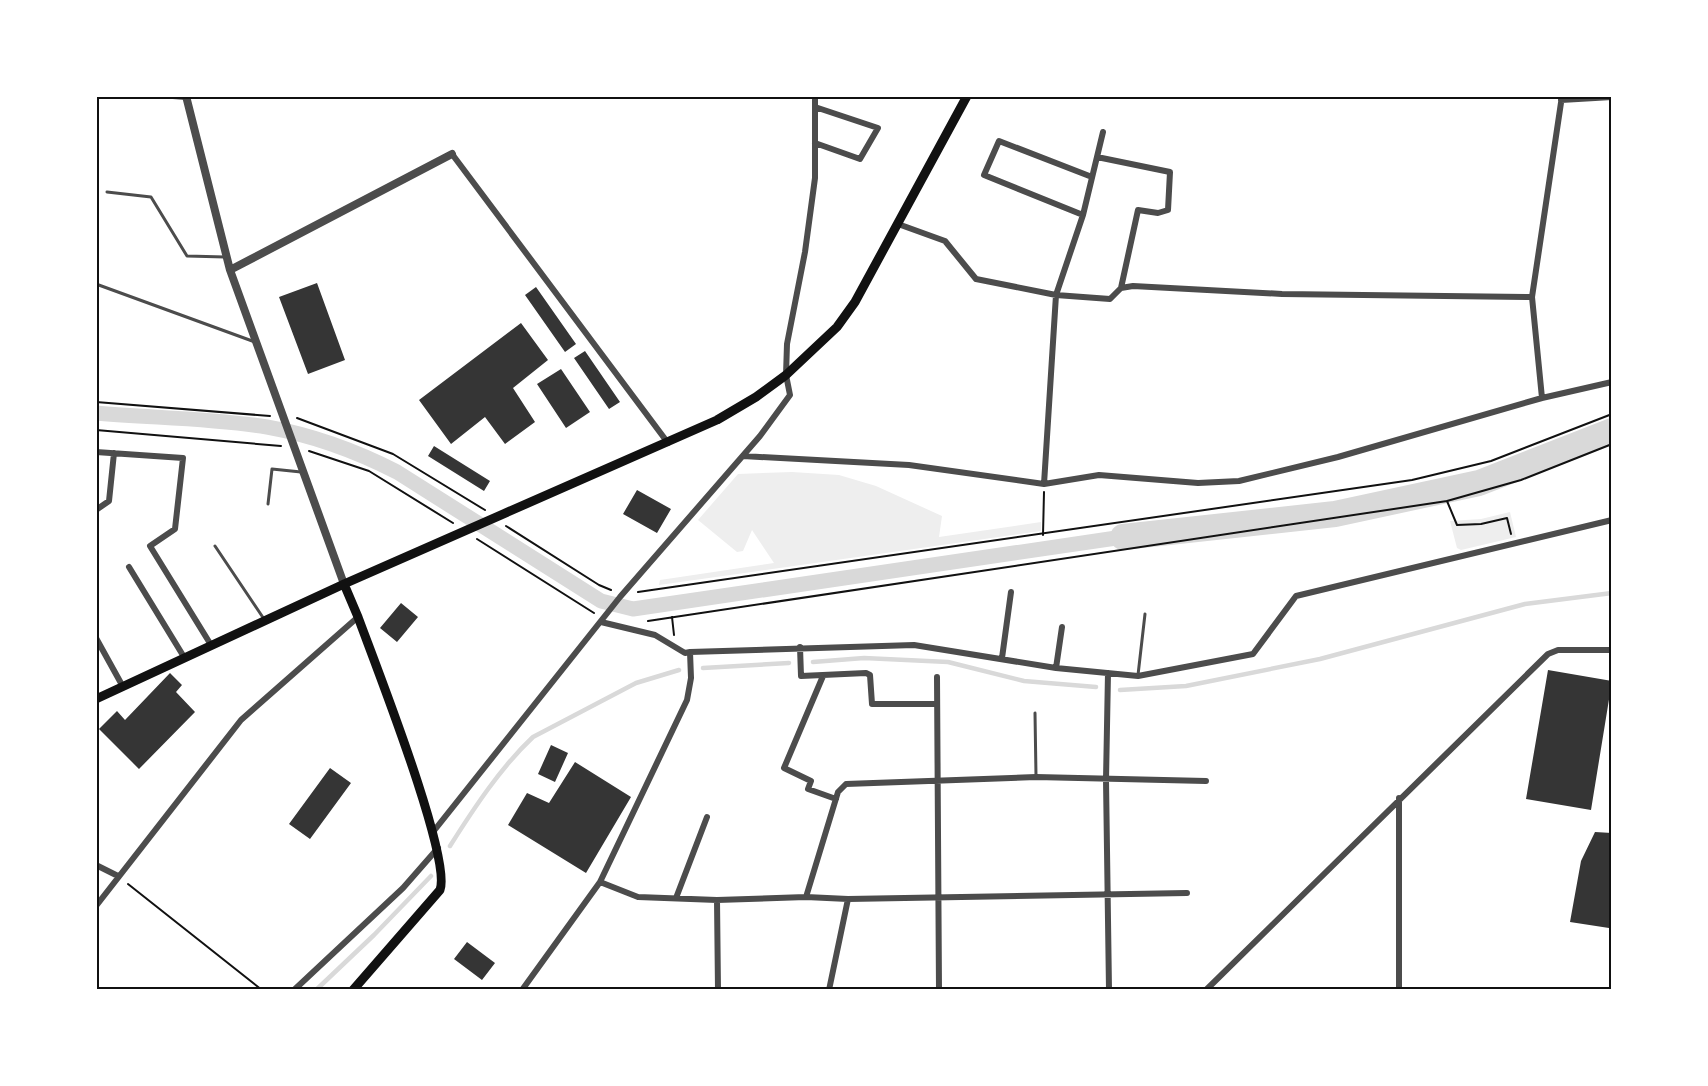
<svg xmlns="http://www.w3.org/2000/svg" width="1708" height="1086" font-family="'Fira Sans',sans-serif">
<rect width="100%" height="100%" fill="#fff"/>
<path fill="#eee" d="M792,472L839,475L876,486L942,516L939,537L1041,522V531L659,585L660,580L774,563L752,530L743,551L737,552L698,520L738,474Z
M1510,512L1516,537L1461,550L1457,548L1450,521L1481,519Z"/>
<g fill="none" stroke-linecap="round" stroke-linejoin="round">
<path stroke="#d9d9d9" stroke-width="4.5" d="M813,662L864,658L948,662L1024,681L1096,687
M703,668L789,663
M1120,690L1186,686L1320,659L1525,604L1612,593
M450,846C474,808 501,767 533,737L636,683L679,670
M316,990L374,935L431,876"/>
<path stroke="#d9d9d9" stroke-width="15" d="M96,413C152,418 211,418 267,427C312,435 356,451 397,472L601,601L633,609L1123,537"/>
<path stroke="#d9d9d9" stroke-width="26" d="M1123,537L1335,514L1479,483L1612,431"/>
</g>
<path fill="#353535" d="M317,283L345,360L308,374L279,297Z
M536,287L576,344L565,352L525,295Z
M521,323L548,360L513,388L535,422L505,444L485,417L451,444L419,400Z
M585,351L620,402L609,409L574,358Z
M561,369L590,412L566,428L537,384Z
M434,446L490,481L484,491L428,456Z
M637,490L671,509L657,533L623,514Z
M401,603L418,617L397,642L380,628Z
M1548,670L1612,681L1591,810L1526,799Z
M170,673L182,685L176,692L195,712L139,769L99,729L117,711L125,720Z
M551,745L568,753L555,782L538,774Z
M575,762L631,797L586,873L508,825L527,793L549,803Z
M330,768L351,783L310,839L289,824Z
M1595,832L1612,833V911L1609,928L1570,922L1581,861Z
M467,942L495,963L482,980L454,959Z"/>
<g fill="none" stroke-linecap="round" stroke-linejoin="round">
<path stroke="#111" stroke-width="2" d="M96,402L270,416
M297,418L393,454L485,510
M96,430L281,446
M309,451L369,471L453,523
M1447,501L1457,525L1481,524L1507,518L1511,534
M506,526L599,585L611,590
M1043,535L1044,492
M477,539L594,613
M638,592L1412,480L1491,461L1612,414
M672,617L674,635
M648,621L1447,501L1521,480L1612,444
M128,884L262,990"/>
<path stroke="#4c4c4c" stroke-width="3" d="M107,192L151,197L187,256L225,257
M96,284L255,342
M268,504L272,469L301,472
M215,546L264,619
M1138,675L1145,614
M1035,713L1036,776"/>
<path stroke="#4c4c4c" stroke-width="6" d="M173,96L186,97
M1561,100L1612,97
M815,107L878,128L860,159L815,143
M452,154L668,443
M1097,157L1170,172L1168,210L1158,213L1138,210L1121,288
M1083,215L984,175L999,141L1092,177
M898,224L945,241L976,279L1056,295L1110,299L1121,288L1133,286L1282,294L1532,297
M1542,398L1532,297L1562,96
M96,452L183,458L175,529L150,546L211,645
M743,456L909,465L1044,484L1099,475L1198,483L1239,481L1338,457L1542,398L1612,382
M1044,484L1056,295L1083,215L1103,132
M96,510L109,501L114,453
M129,567L184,657
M96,638L122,685
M800,647L801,676L866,673L870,675L872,704H936
M690,652L914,645L1056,668L1138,676L1253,654L1296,596L1612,520
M1002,658L1011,592
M1056,668L1062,627
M1108,673L1106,780L1109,990
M823,676L784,768L811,781L808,789L836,799
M937,677L939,990
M433,832L620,597L760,436L790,395L786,375L787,344L805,252L815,178V96
M96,865L118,876
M600,882L638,897L717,900L806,897L848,899L1187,893
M806,897L838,792L846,784L1036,777L1206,781
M676,898L707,817
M717,900L718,990
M96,906L241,720L358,617
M294,990L403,888L438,848
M522,990L600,882L687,700L691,678L690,652L685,653L655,635L601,622
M829,990L848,899
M1206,990L1548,654L1558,650H1612
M1399,990V798"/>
<path stroke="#4c4c4c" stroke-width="8" d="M186,96L230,270L344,584
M230,270L452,154"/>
<path stroke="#111" stroke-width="9" d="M344,584L358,617C374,661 452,858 440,890L353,990
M96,699L344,584L717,420L756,397L786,375L837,327L855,302L967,96"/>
</g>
<rect width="1708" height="1086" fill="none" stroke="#ffffff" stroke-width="195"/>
<rect x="98" y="98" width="1512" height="890" fill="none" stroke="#111" stroke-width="2"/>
</svg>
